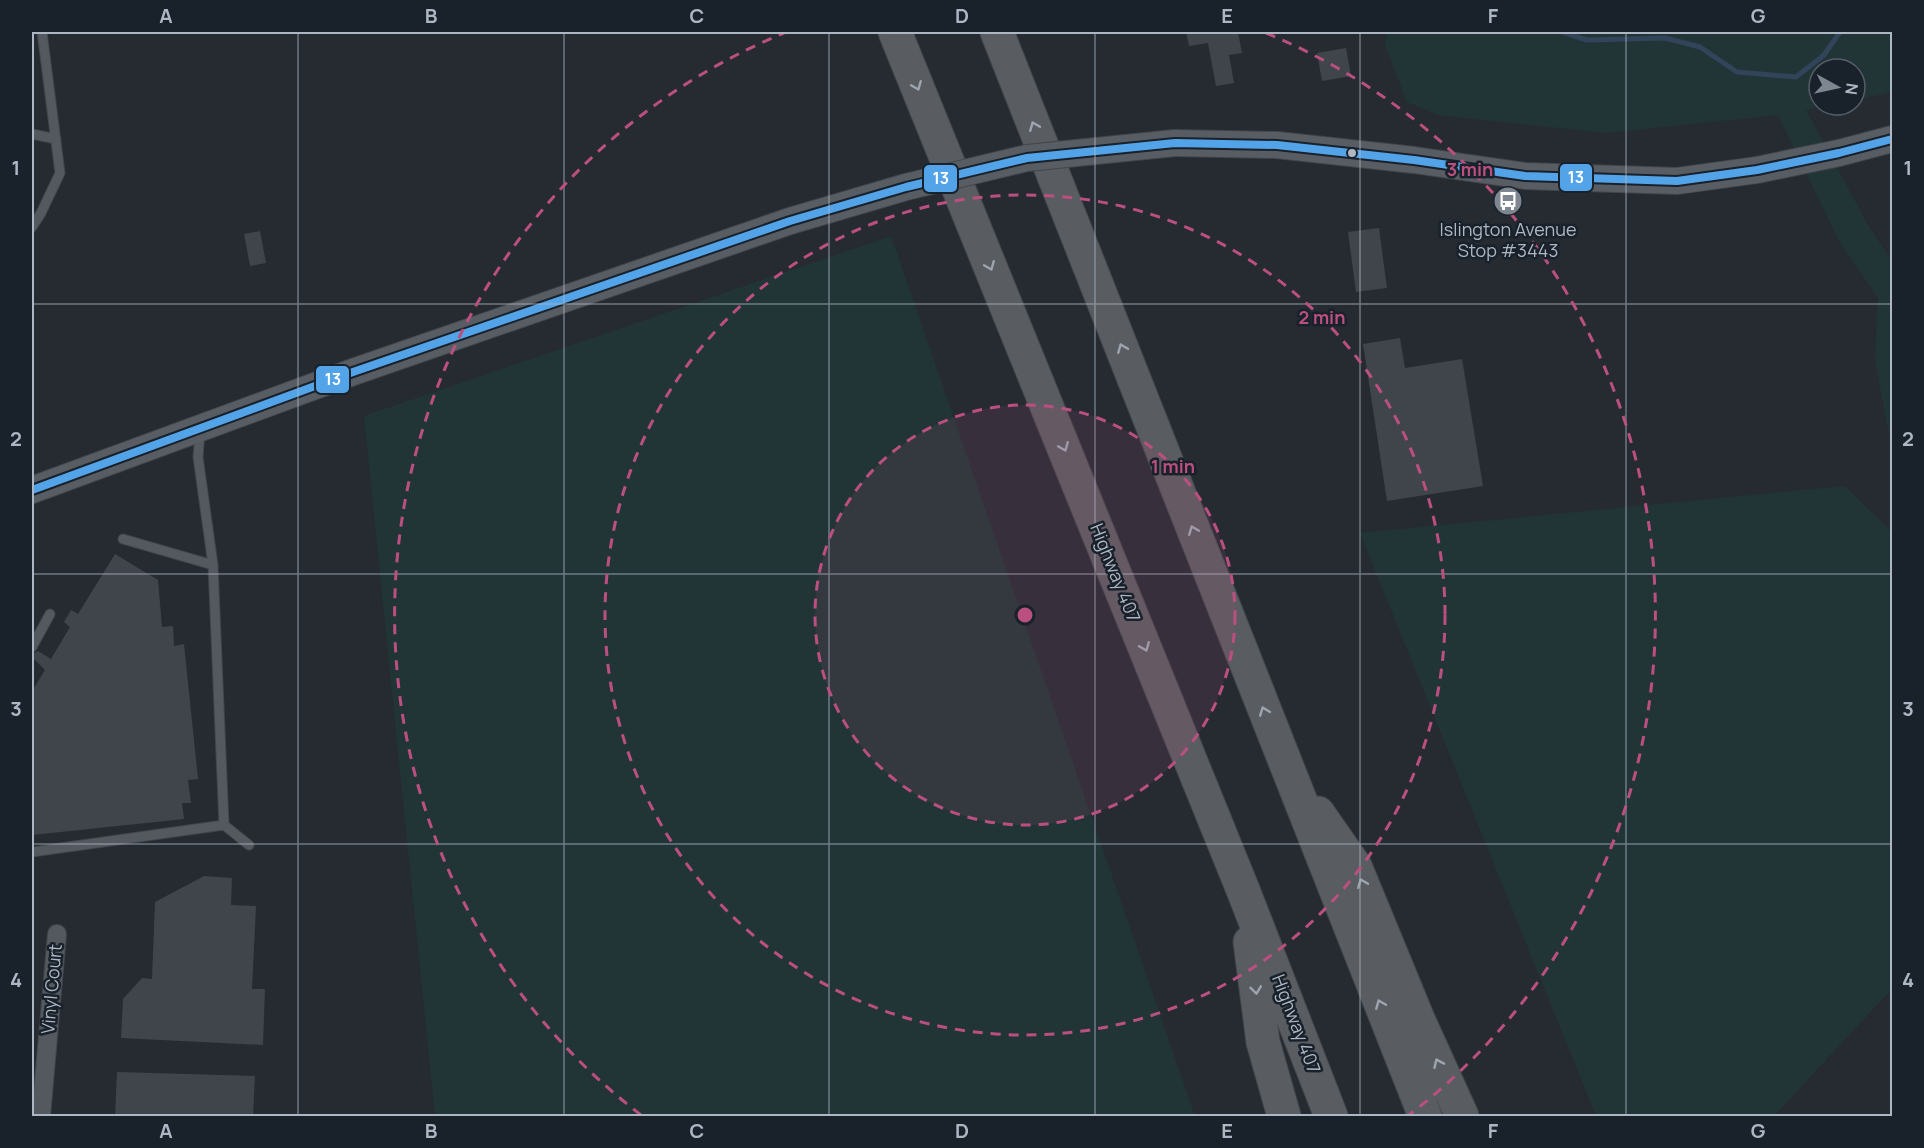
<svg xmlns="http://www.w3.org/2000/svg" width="1924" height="1148" font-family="Manrope,sans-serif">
<rect width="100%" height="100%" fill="#252b31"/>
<path fill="#223536" d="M1387,32H1892V92L1855,100V69H1819V105H1829L1806,110L1869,227L1892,261V451L1875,360L1878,298L1839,241L1778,115L1606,133L1438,115L1407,102L1385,45Z
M891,236L1195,1116H435L364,416Z
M1845,486L1892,532V989L1774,1116H1596L1360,533Z"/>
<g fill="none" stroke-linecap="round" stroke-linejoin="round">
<path stroke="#32445a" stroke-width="5" d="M1562,32L1587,40L1665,38L1700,47L1737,72L1796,77L1824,55L1840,32"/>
</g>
<path fill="#40454b" d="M1186,32H1238L1242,53L1229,55L1234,83L1216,86L1208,43L1189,46Z
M1346,48L1351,76L1322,81L1317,53Z
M1379,228L1387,288L1356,292L1348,232Z
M260,231L266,263L250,266L244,234Z
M1400,338L1405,368L1462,359L1483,486L1387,501L1363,344Z
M115,554L158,580L162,627L173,626L174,646L184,644L198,779L188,780L191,803H182L184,819L32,835V691L45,670L32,657V654L38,651L51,659L70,627L64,622L71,610L78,614Z
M204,876L232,878L231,905L256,906L252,989H265L263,1045L121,1038L123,999L142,978L152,979L155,902Z
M117,1072L255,1076L253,1116H115Z"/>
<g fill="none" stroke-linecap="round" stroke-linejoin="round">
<g stroke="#41464b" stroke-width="11">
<path id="lane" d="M32,134L56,139
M32,227L41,213L60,173L42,32
M200,431L198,457L213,565L224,825L249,845
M123,539L213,565
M32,647L50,614
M32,852L224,825"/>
</g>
<g stroke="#41464b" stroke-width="20">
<path id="street" d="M41,1116L57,934"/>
</g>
<g stroke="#41464b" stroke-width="28">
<path id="secondary" d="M1175,143L1277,145L1414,160L1525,176L1677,181L1757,170L1839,153L1892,139
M32,490L353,372L790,221"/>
</g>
<g stroke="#41474d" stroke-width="35">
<path id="highway" d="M895,32L1243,890L1331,1116
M997,32L1425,1116
M1318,813L1355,866L1418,1019L1462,1116
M1250,942L1263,1042L1284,1116"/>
</g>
<use href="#lane" stroke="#545960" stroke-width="9"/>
<use href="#street" stroke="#545960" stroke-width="18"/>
<use href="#secondary" stroke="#585d64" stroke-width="26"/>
<use href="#highway" stroke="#595c60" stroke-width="33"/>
<g stroke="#41464b" stroke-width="28" stroke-linecap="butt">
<path id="secondary-bridge" d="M790,221L906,187L1027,158L1175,143"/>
</g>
<use href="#secondary-bridge" stroke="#585d64" stroke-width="26"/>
<g stroke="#19212b" stroke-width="12">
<path id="bus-1" d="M32,490L353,372L790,221L906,187L1027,158L1175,143L1277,145L1414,160L1525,176L1677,181L1757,170L1839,153L1892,139"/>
</g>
<use href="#bus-1" stroke="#53a3e8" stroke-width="8"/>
</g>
<defs><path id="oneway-chevron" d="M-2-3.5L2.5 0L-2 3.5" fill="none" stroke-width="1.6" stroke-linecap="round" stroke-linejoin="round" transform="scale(1.5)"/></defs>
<g stroke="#9ca5b0">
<use href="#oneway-chevron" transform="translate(917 86) rotate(68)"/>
<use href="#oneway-chevron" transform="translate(1034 126) rotate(-112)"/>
<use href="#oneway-chevron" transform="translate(990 266) rotate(68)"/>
<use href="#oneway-chevron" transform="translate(1122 348) rotate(-112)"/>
<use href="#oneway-chevron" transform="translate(1064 447) rotate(68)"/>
<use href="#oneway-chevron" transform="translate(1193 530) rotate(-112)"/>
<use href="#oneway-chevron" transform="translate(1145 647) rotate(68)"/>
<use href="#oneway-chevron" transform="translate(1264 711) rotate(-111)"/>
<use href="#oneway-chevron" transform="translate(1362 883) rotate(-112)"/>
<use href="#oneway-chevron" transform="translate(1256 990) rotate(83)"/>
<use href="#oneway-chevron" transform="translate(1380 1004) rotate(-112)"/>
<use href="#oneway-chevron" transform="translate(1438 1063) rotate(-114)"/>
</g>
<path fill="none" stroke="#adb7c4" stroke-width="1.5" stroke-opacity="0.55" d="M298,32V1116M564,32V1116M829,32V1116M1095,32V1116M1360,32V1116M1626,32V1116M32,304H1892M32,574H1892M32,844H1892"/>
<circle cx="1025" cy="615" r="210" fill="#bb5080" fill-opacity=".12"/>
<g fill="none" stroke="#bb5080" stroke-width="3" stroke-dasharray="10 8">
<circle cx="1025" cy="615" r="210"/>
<circle cx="1025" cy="615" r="420"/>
<path d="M641 1115A630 630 0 0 1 784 33M1266 33A630 630 0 0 1 1409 1115"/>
</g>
<defs>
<g id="bus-disc" transform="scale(1.5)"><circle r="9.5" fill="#7d8691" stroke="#19212b"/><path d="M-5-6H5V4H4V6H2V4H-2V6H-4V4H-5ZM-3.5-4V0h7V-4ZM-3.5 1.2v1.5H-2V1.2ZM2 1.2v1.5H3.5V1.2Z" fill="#fff"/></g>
</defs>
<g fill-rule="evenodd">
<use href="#bus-disc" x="1508" y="201"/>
</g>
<circle fill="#adb7c4" stroke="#19212b" stroke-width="2" cx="1352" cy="153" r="5"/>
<g text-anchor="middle" stroke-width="5" stroke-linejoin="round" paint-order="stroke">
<g font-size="18" fill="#adb7c4" stroke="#19212b">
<text x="1508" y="236">Islington Avenue<tspan x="1508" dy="21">Stop #3443</tspan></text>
</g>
<g font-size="18" fill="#adb7c4" stroke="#19212b">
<text transform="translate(1115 573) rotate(68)" y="6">Highway 407</text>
<text transform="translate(52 989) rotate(-85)" y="6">Vinyl Court</text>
<text transform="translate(1296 1024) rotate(69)" y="6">Highway 407</text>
</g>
</g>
<circle cx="1025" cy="615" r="9" fill="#bb5080" stroke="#19212b" stroke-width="3"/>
<g font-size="18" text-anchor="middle" font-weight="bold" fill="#bb5080" stroke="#19212b" stroke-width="5" stroke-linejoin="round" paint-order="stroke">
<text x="1470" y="176">3 min</text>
<text x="1322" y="324">2 min</text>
<text x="1173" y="473">1 min</text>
</g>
<g stroke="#19212b" stroke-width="2">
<rect x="1559" y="163" width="34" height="29" rx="6" fill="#53a3e8"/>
<rect x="923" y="164" width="35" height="29" rx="6" fill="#53a3e8"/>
<rect x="315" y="365" width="35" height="29" rx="6" fill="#53a3e8"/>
</g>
<g font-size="16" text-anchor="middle" font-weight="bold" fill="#fff">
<text x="1576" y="183">13</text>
<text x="941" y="184">13</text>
<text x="333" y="385">13</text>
</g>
<rect width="1924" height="1148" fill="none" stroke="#19212b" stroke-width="66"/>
<g transform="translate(1837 87) rotate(98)"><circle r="28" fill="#19212b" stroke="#545d68" stroke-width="1.5"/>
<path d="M0-4.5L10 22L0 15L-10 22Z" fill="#7d8691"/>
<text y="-9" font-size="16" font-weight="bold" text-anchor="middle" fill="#adb7c4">N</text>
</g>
<rect x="33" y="33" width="1858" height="1082" fill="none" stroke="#adb7c4" stroke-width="2"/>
<g font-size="20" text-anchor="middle" font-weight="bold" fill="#adb7c4">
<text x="166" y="23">A</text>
<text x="431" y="23">B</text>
<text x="697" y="23">C</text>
<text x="962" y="23">D</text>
<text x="1227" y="23">E</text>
<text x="1493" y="23">F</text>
<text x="1758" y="23">G</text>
<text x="16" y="175">1</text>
<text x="1908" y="175">1</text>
<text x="16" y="446">2</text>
<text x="1908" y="446">2</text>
<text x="16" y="716">3</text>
<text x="1908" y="716">3</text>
<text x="16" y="987">4</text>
<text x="1908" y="987">4</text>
<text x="166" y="1138">A</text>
<text x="431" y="1138">B</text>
<text x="697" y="1138">C</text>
<text x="962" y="1138">D</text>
<text x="1227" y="1138">E</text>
<text x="1493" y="1138">F</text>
<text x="1758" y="1138">G</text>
</g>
</svg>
